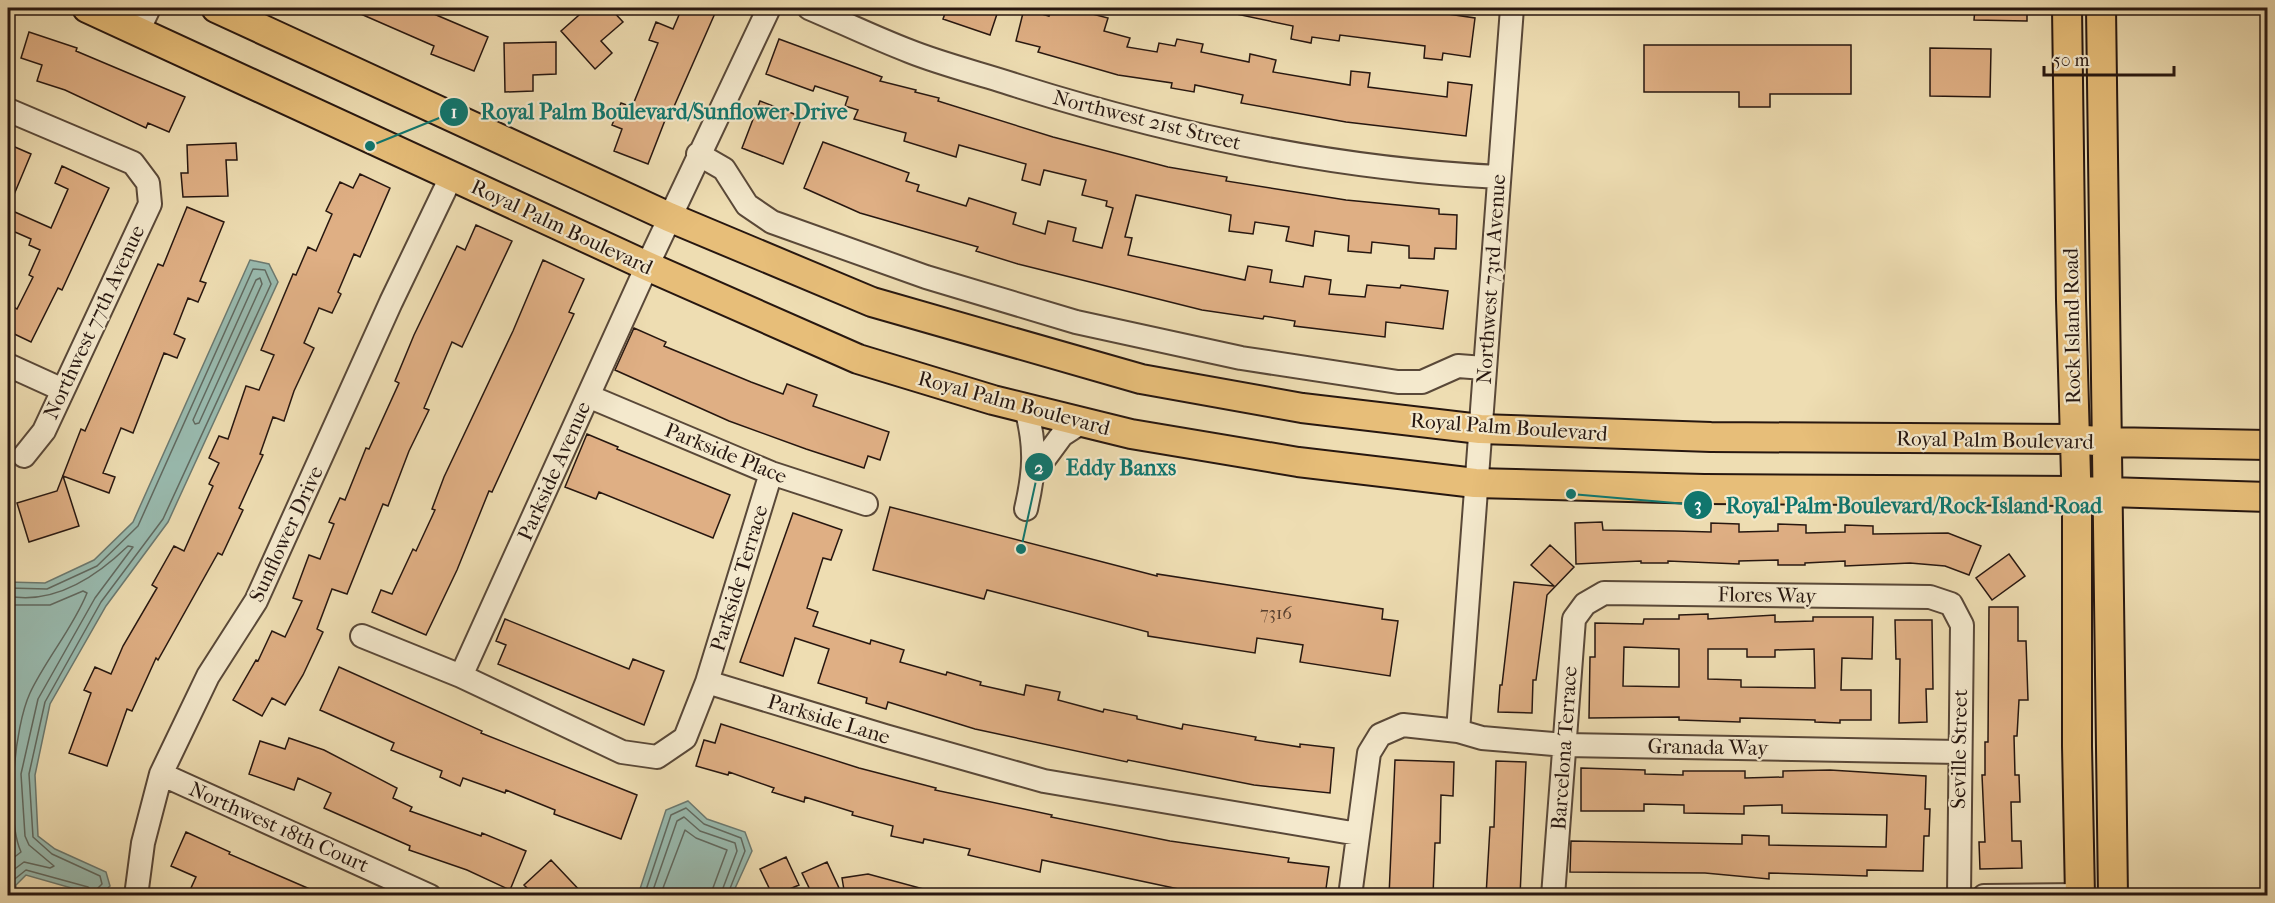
<svg xmlns="http://www.w3.org/2000/svg" width="2275" height="903" font-family="'IM FELL French Canon',serif">
<rect width="100%" height="100%" fill="#eeddb2"/>
<filter id="stains"><feTurbulence type="fractalNoise" baseFrequency=".00333" numOctaves="4"/><feColorMatrix values="0 0 0 0 .2 0 0 0 0 .09 0 0 0 0 .02 0 0 0 .5 -.17"/></filter>
<radialGradient id="worn" r=".72"><stop offset=".6" stop-color="#630" stop-opacity="0"/><stop offset="1" stop-color="#630" stop-opacity=".3"/></radialGradient>
<path fill="#99bbb0" stroke="#6b7970" stroke-width="1.5" d="M250,260L269,264L278,282L168,522L106,606L50,704L35,775L38,836L55,849L106,872L110,886L100,895H96L26,875L16,885L15,895H8V582L45,583L94,560L133,522Z
M688,801L707,819L745,832L752,851L732,895H638L666,810Z"/>
<g fill="none" stroke-linecap="round" stroke-linejoin="round">
<path stroke="#606960" stroke-width="1.5" d="M260,278L262,284L199,423L195,424L193,420L256,280Z
M8,588L47,589L97,566L138,526L253,269L265,270L271,284L163,519L101,602L45,702L29,774L33,837L52,854L100,876L102,884L94,892L88,887L26,870L11,882L9,896
M8,596C55,605 96,577 128,546L133,547L95,598L38,699L21,774L25,836L29,845L54,866L50,868L24,862L8,874
M8,605H50L83,591L87,593C73,628 46,659 30,693C14,728 6,818 21,852L8,862
M644,896L671,815L686,808L704,824L741,838L745,851L727,896
M651,896L677,821L684,817L700,831L735,843L737,851L720,896
M660,896L685,830L696,838L727,850L710,896"/>
</g>
<path fill="#dfaf84" stroke="#271710" stroke-width="1.5" fill-rule="evenodd" d="M347,8H437L434,14L488,37L474,71L431,54L434,46Z
M587,8H610L623,22L601,41L612,53L595,69L561,31Z
M682,8H706L716,11L672,111L669,110L648,164L614,151L622,129L612,125L621,103L632,107L658,43L649,40L656,22L673,29Z
M947,8H999L990,35L943,19Z
M1052,8H1069L1108,18L1104,31L1130,38L1127,47L1157,52L1159,43L1175,46L1177,39L1203,44L1201,52L1249,62L1250,54L1276,60L1273,72L1350,85L1351,71L1370,73L1368,87L1447,97L1448,82L1472,85L1466,136L1346,122L1241,103L1243,95L1195,85L1194,92L1171,88L1172,83L1118,75L1038,52L1040,47L1016,41L1024,9L1049,16Z
M1237,8H1407L1475,18L1470,57L1443,53L1442,60L1424,58L1425,46L1340,35L1339,41L1312,37L1311,43L1291,39L1293,26L1236,14Z
M1975,8H2027V21L1974,20Z
M29,32L77,48L76,51L185,97L169,132L148,123L146,128L65,90L37,81L42,65L21,58Z
M779,39L882,77L880,81L916,90L915,92L939,98L938,101L1053,137L1168,167L1227,177L1226,181L1346,200L1439,209V214L1457,215L1456,249L1435,248L1434,259L1409,258V246L1372,242L1371,253L1348,251L1349,236L1315,231L1313,246L1286,241L1289,227L1255,222L1253,234L1229,231L1231,215L1136,195L1125,237L1132,238L1128,255L1245,280L1248,266L1272,270L1270,282L1303,287L1305,276L1331,280L1329,294L1365,297L1367,285L1400,288L1401,285L1448,291L1443,329L1386,322L1385,337L1294,326L1295,321L1264,316L1263,319L1202,310L1018,264L976,251L978,247L860,213L804,188L823,142L909,173L906,181L919,185L917,191L966,206L969,198L1016,213L1013,224L1045,234L1048,221L1076,228L1073,241L1102,248L1113,208L1106,206L1107,201L1082,195L1086,180L1044,170L1040,185L1022,180L1026,164L959,145L956,157L904,141L906,133L854,119L858,110L845,106L848,97L815,86L813,91L766,74Z
M556,42V74L533,75V91L505,92L504,43Z
M1644,45H1851V94H1770V107H1739V92H1644Z
M1930,48L1991,49L1990,97L1930,96Z
M760,101L802,117L783,164L742,148Z
M236,143L237,160H226L228,196L183,197L181,173H188L187,145Z
M8,144L31,154L8,209Z
M62,166L109,188L62,290L58,288L31,342L8,331V304L17,309L33,277L29,275L40,250L29,245L31,239L8,229V209L51,228L68,189L55,183Z
M360,174L390,188L360,257L354,254L338,292L341,294L332,313L319,308L304,343L314,348L294,391L284,421L273,417L260,454L263,455L239,508L243,510L222,555L218,553L158,660L156,658L132,711L127,709L107,766L69,753L91,693L84,690L95,667L111,674L123,646L157,588L152,585L174,546L184,551L213,486L209,484L219,463L209,458L219,436L228,439L246,386L259,390L274,355L261,350L293,274L296,275L308,247L316,251L332,214L326,211L340,182L353,188Z
M187,207L224,222L200,281L206,283L198,302L188,298L174,334L185,339L177,358L164,353L133,433L121,428L103,473L115,477L109,493L63,476L79,526L29,542L17,503L57,491L81,429L85,431L158,264L163,266Z
M476,225L512,241L462,347L452,342L424,408L429,410L409,451L388,506L383,504L347,594L332,589L317,629L323,632L303,675L285,705L272,698L262,716L233,700L256,660L258,661L272,631L285,637L302,601L293,598L309,555L320,559L334,524L329,522L340,498L345,500L366,448L369,449L399,383L395,381L414,335L457,246L465,250Z
M543,260L584,279L569,312L574,314L492,492L489,491L457,570L426,635L372,612L381,590L392,594L413,549L416,551L435,510L432,509L444,477L513,331Z
M634,328L666,342L664,346L751,382L783,394L787,384L817,395L813,406L889,432L880,460L868,456L864,468L806,449L729,421L615,370Z
M587,434L618,447L617,449L730,495L713,538L599,492L596,499L565,487Z
M890,507L1157,576V574L1383,609L1382,619L1398,621L1390,676L1300,662L1303,645L1257,638L1255,653L1148,636V632L987,590L984,599L873,570Z
M793,513L842,530L831,560L823,558L807,608L818,612L813,626L870,644L871,640L904,650L900,662L946,675L947,672L981,682L980,685L1024,695L1026,685L1060,692L1058,700L1103,712L1104,709L1137,716V719L1182,729L1183,724L1256,737L1255,740L1300,747V744L1334,748L1330,793L1254,785L1128,760L1127,762L975,729L888,702L886,709L866,703L867,698L818,683L829,649L795,638L783,676L740,662Z
M1602,522L1603,530L1675,531L1711,532V523L1739,524V532L1778,531V524L1806,525V533L1845,532V525L1873,526V534L1948,533L1981,546L1969,575L1945,566L1910,563L1845,566V561L1805,563V565H1778V560L1739,561V564L1668,561V563H1641V561L1576,564L1575,523Z
M1550,545L1574,567L1547,595L1536,680H1533L1532,713L1498,712L1500,685H1502L1514,582L1554,586L1531,565Z
M2009,554L2025,576L1992,600L1976,578Z
M1989,607H2018V641H2026L2028,700H2019L2017,736H2014L2015,775H2019L2020,802H2011L2012,841H2021L2022,868L1980,869L1979,842H1985L1982,775H1985V742H1988Z
M1708,614V619L1775,615V622L1813,621V617H1873L1872,659L1842,658L1841,690H1871V720H1840V723L1815,722V720L1740,718V722L1679,720V717L1589,718L1590,657H1595V623L1643,624L1644,619H1679V615ZM1624,647L1679,649V687L1623,686ZM1708,649H1747V657H1775V650L1814,649L1815,688L1741,687V680L1708,679Z
M505,619L629,669L633,659L664,671L644,725L498,664L506,645L496,641Z
M1895,620H1932L1933,689H1926L1927,722L1899,723L1900,659H1896Z
M339,667L482,731L481,733L637,795L621,839L554,814L555,810L506,790L505,793L463,778L460,786L440,777L442,771L391,750L394,743L320,710Z
M721,724L859,768L936,788L935,790L1052,815L1051,817L1170,841L1289,858L1288,862L1329,867L1325,896L1202,894L1042,860L1040,872L968,855L970,849L924,839L923,843L891,836L893,826L852,815L853,812L805,797L804,802L772,792L774,788L729,772L728,775L696,766L704,740L715,743Z
M289,738L324,750L397,788L393,798L412,807L410,811L481,836L482,833L526,851L510,890L467,870L409,850L410,846L324,808L331,793L298,778L294,790L249,774L260,741L285,749Z
M1395,760L1454,762L1453,796L1441,795L1440,843H1435L1433,896H1389Z
M1496,761L1526,762L1520,896H1486L1490,827H1494Z
M1581,768L1645,770V774L1683,775V771H1745V778L1783,777V771L1830,770L1926,776L1925,809H1930L1929,836H1924L1923,871L1867,870V876L1769,873V879L1705,873L1570,872L1571,841L1742,844V835L1769,836V845L1886,847L1887,815L1782,813V805L1744,806V814L1684,813V805L1644,804V811H1581Z
M186,832L230,852L229,854L326,896H227L213,890L210,896H207L191,888L196,877L171,866Z
M786,857L799,885L773,896L760,869Z
M551,860L585,896H535L524,885Z
M827,862L839,888L822,896H813L802,873Z
M868,874L931,891L930,896H845L842,878Z"/>
<g fill="none" stroke-linecap="round" stroke-linejoin="round">
<g stroke="#594838" stroke-width="26">
<path id="minor" d="M809,8C842,22 875,38 909,51C944,65 982,74 1018,86C1174,135 1335,169 1499,177
M138,31L149,8
M8,110L133,163L148,183L150,204L44,431L24,456
M698,154L724,169L747,205L772,222L926,277L1076,322L1241,358L1398,382H1422L1458,366L1484,368
M8,365L63,390
M588,396L771,473L866,504
M1034,473L1062,435L1082,422
M1026,509C1035,470 1036,447 1026,408
M362,636L461,676L622,752L657,757L685,738L707,682L885,736L1044,781L1358,834
M461,676L647,266L769,8
M707,682L771,473
M1458,731L1512,8
M161,774L430,896
M136,896L143,843L161,774L208,676L256,601L391,302L452,175
M1350,896L1369,753L1380,735L1403,725L1458,731L1482,738L1565,745L1959,752
M1553,896L1574,619L1585,604L1604,593L1930,597L1951,604L1962,625L1959,896
M1984,896L2080,895"/>
</g>
<g stroke="#271710" stroke-width="32">
<path id="major" d="M87,8L647,266L858,359L993,400L1131,434L1298,462L1475,483L1704,489L2077,491L2268,497
M216,8L669,217L872,302L1141,379L1302,408L1480,429L1711,437L2075,439L2107,442L2268,445
M2067,8L2071,300L2077,511V746L2080,896
M2101,8L2113,896"/>
</g>
<use href="#minor" stroke="#f4e9cd" stroke-width="22"/>
<use href="#major" stroke="#e7be79" stroke-width="28"/>
</g>
<g text-anchor="middle" stroke-width="4.5" stroke-linejoin="round" paint-order="stroke">
<g font-size="18" fill="#553d2d">
<text x="1276" y="619">7316</text>
</g>
<g font-size="21" fill="#271710" stroke="#f4e9cd">
<text transform="translate(1147 120) rotate(14)" y="7">Northwest 21st Street</text>
<text transform="translate(562 227) rotate(25)" y="7">Royal Palm Boulevard</text>
<text transform="translate(1491 279) rotate(-86)" y="7">Northwest 73rd Avenue</text>
<text transform="translate(94 322) rotate(-65)" y="7">Northwest 77th Avenue</text>
<text transform="translate(2072 326) rotate(-91)" y="7">Rock Island Road</text>
<text transform="translate(1014 403) rotate(15)" y="7">Royal Palm Boulevard</text>
<text transform="translate(1509 427) rotate(4)" y="7">Royal Palm Boulevard</text>
<text transform="translate(1995 440) rotate(1)" y="7">Royal Palm Boulevard</text>
<text transform="translate(726 453) rotate(22)" y="7">Parkside Place</text>
<text transform="translate(554 471) rotate(-66)" y="7">Parkside Avenue</text>
<text transform="translate(286 534) rotate(-65)" y="7">Sunflower Drive</text>
<text transform="translate(739 578) rotate(-73)" y="7">Parkside Terrace</text>
<text transform="translate(1767 595) rotate(1)" y="7">Flores Way</text>
<text transform="translate(829 719) rotate(17)" y="7">Parkside Lane</text>
<text transform="translate(1708 747) rotate(1)" y="7">Granada Way</text>
<text transform="translate(1564 748) rotate(-86)" y="7">Barcelona Terrace</text>
<text transform="translate(1959 749) rotate(-89)" y="7">Seville Street</text>
<text transform="translate(279 827) rotate(24)" y="7">Northwest 18th Court</text>
</g>
</g>
<path fill="none" stroke="#0f766e" stroke-width="2" d="M370 146L454 112M1021 549L1039 467M1571 494L1698 505"/>
<g fill="#0f766e" stroke="#f4e9cd" stroke-width="2">
<circle cx="370" cy="146" r="6"/>
<circle cx="1021" cy="549" r="6"/>
<circle cx="1571" cy="494" r="6"/>
<circle cx="454" cy="112" r="15"/>
<circle cx="1039" cy="467" r="15"/>
<circle cx="1698" cy="505" r="15"/>
</g>
<g font-size="18" text-anchor="middle" font-weight="bold" fill="#fff">
<text x="454" y="118">1</text>
<text x="1039" y="474">2</text>
<text x="1698" y="511">3</text>
</g>
<g font-size="22" text-anchor="middle" font-weight="bold" fill="#0f766e" stroke="#f4e9cd" stroke-width="4.5" stroke-linejoin="round" paint-order="stroke">
<text x="664" y="119">Royal Palm Boulevard/Sunflower Drive</text>
<text x="1121" y="475">Eddy Banxs</text>
<text x="1914" y="513">Royal Palm Boulevard/Rock Island Road</text>
</g>
<rect width="2275" height="903" fill="none" stroke="#eeddb2" stroke-width="30"/>
<rect x="9" y="9" width="2257" height="885" fill="none" stroke="#271710" stroke-width="3"/>
<rect x="15" y="15" width="2245" height="873" fill="none" stroke="#271710" stroke-width="1.5"/>
<path d="M2044 66v9h130v-9" fill="none" stroke="#271710" stroke-width="3"/>
<text x="2053" y="66" font-size="18" fill="#271710" stroke="#f4e9cd" stroke-width="4.5" paint-order="stroke">50 m</text>
<rect width="100%" height="100%" filter="url(#stains)"/>
<rect width="100%" height="100%" fill="url(#worn)"/>
</svg>
